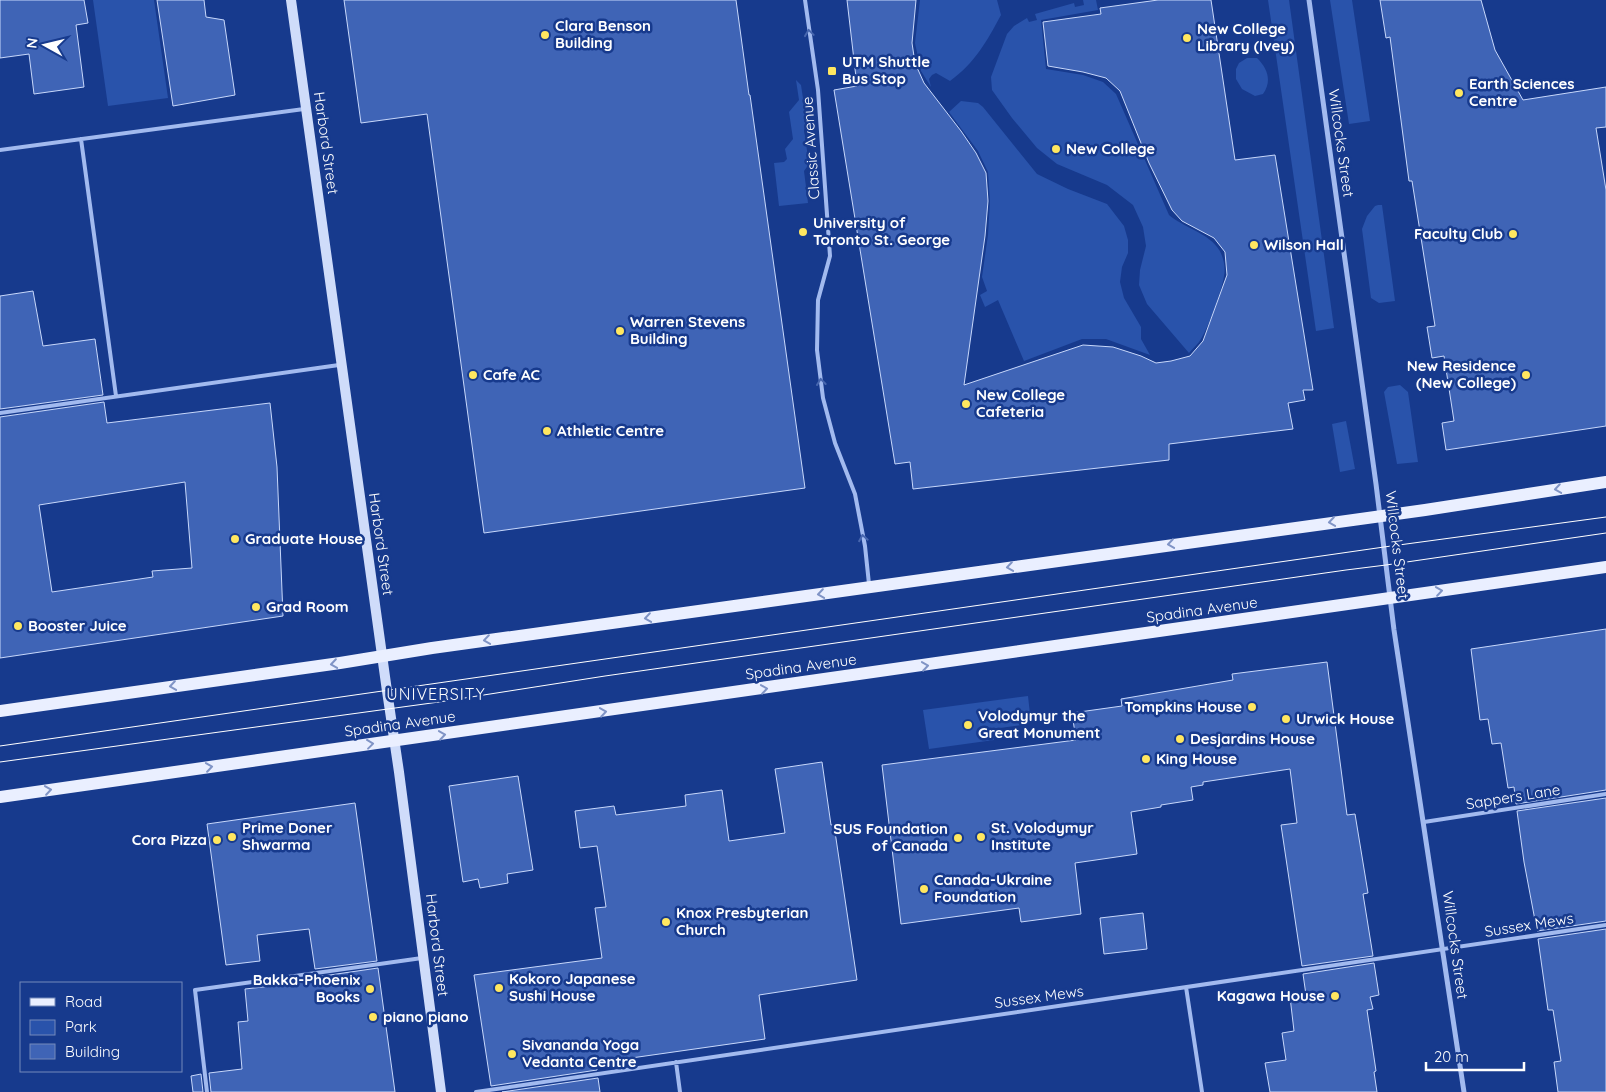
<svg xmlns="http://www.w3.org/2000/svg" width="1606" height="1092" font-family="Quicksand,sans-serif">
<rect width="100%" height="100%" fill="#173a8d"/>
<path fill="#2953ab" d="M93,0H154L168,98L108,106Z
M920,0H997L1001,15C987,41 975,63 950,81L936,73L932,75L929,79L931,87L921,71L915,43Z
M1083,0H1096L1098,10L1041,20L1046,69L1083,75L1103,82L1116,94L1169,215C1183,227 1207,233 1217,247C1223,254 1226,267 1224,276C1222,290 1208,330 1199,342C1196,346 1192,349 1189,353L1147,304L1139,285L1140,270L1146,246L1143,227L1133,205L1107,185L1057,164L1037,148L1012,118L992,90L991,77L1007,34L1014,26L1027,18L1029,22L1037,20L1035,14L1074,3L1075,7L1084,5Z
M1268,0H1289L1334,328L1316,331Z
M1330,0H1352L1370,121L1349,124Z
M1247,58H1257C1268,69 1272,81 1263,94L1255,96L1242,89L1236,79V69L1239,63Z
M796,80L801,85L807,125L804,130L809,164L804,171L808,203L779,206L774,163L784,162L787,159L785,149L793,139L789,112L799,100Z
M961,101L978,103L983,107L1037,174L1068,189L1107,204L1124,226L1128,240V253L1122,267L1120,282L1124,298L1141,327V339L1150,355L1106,339H1082L1024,361L998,300L985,307L980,295L987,291L982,277L988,235L990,201L988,172L978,151L949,112Z
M1378,205H1382L1395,301L1379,303L1371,298L1362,229L1367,216L1375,206Z
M1400,385L1408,392L1418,462L1397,464L1384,392L1388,387Z
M1346,421L1355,469L1340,472L1332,424Z
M1028,696L1030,714L1021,715L1022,725L993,729L994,740L929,749L923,710Z"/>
<path fill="#3f64b6" stroke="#c8d8fb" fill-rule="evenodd" d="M0,0H84L88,23L76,25L84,87L34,94L29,54L0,58Z
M157,0H204L206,17L224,20L235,95L173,106Z
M344,0H736L749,95H750L805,488L484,533L427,114L361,123Z
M847,0H916L912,43L915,63L924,83L961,131L976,153L986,173L988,201L985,236L964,385L1083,345L1113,347L1141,356L1156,363L1171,361L1190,356L1203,341L1227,275L1225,252L1214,238L1182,221L1172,210L1149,163L1120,91L1106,78L1083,72L1048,66L1043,22L1101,14L1100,8L1158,0H1211L1235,160L1275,155L1313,390H1303L1305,400L1288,403L1293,429L1169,444V460L913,489L910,462L895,464L834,90L857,86Z
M1380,0H1481L1495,50L1523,100L1606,87V127L1596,128L1606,190V426L1446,450L1442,423L1454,421L1444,356L1432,358L1427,327L1435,326L1412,181H1409L1390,37L1386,38Z
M33,291L43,346L95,339L103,395L0,409V296Z
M104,402L107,423L270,403L277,467L283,616L0,658V417ZM185,482L192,568L152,571L153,577L52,592L39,505Z
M1606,629V790L1516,804L1514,787L1508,788L1501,743L1492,744L1488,719L1480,720L1471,649Z
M1327,662L1347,815L1355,814L1368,893L1363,894L1373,956L1302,966L1281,825L1297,823L1290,769L1203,782V785L1191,787L1193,800L1161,805V807L1131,812L1137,854L1075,863L1081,914L1021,922L1019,908L901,924L882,765L1076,740L1072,713L1122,706L1121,699L1233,680L1232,674Z
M822,762L831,825H834L857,980L759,995L765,1039L596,1063L597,1070L491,1086L474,975L602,958L595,908L606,907L597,846L580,848L575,811L614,806L616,815L686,806L685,795L722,790L729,841L785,833L775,769Z
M518,776L533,870L507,874L508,883L480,888L478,879L463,882L449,786Z
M1606,798V921L1537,931L1524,862L1517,811Z
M355,803L377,961L315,969L309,929L257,935L260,961L226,965L207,824Z
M1143,913L1147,949L1104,954L1100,918Z
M1606,929V1092H1558L1554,1062L1561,1061L1553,1010H1548L1538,939Z
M1374,963L1379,995L1370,997L1373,1009L1367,1010L1376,1071L1374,1072L1377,1092H1270L1265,1063L1286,1060L1282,1033L1294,1031L1290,997L1306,995L1303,974Z
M378,968L395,1092H211L209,1073L242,1069L238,1022L248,1021L245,989L317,981L316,977Z
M201,1074L203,1092H193L191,1076Z
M598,1078L600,1092H502Z"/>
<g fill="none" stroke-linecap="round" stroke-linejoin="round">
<path stroke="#a2baef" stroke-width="4" d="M805,0L818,90L830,256L818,300L817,350L823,398L835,443L855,494L865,546L869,584
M81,139L116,396
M0,150L304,109
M0,413L339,365
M1424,822L1606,794
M1186,987L1202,1092
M676,1062L680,1092
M207,1092L195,990L422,958
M476,1092L1606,925"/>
<path stroke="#a2baef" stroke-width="5" d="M1309,0L1376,484L1394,630L1464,1092"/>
<path stroke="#cfdcfa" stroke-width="10" d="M291,0L387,691L399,772L441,1092"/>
<path stroke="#eaefff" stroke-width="12" d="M0,711L340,663L432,648L1425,510L1606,482
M0,797L1606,567"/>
<path stroke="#fff" stroke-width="1" d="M0,746L1384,547L1606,517
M0,762L439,702L605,676L1346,570L1386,565L1606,533"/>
</g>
<defs><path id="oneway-chevron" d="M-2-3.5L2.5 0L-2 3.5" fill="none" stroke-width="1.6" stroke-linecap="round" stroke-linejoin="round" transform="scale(1.25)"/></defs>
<g stroke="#4867af">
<use href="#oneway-chevron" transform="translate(809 33) rotate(-98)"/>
<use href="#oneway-chevron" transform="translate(821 382) rotate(-97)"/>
<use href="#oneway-chevron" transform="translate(863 538) rotate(-100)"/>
</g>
<g stroke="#8094c6">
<use href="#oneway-chevron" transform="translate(1558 489) rotate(171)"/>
<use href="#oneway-chevron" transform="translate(1332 522) rotate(172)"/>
<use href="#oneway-chevron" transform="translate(1171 544) rotate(172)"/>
<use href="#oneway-chevron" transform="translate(1010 567) rotate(172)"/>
<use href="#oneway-chevron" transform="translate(1439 591) rotate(-8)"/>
<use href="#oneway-chevron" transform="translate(821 594) rotate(172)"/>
<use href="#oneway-chevron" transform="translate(648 618) rotate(172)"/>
<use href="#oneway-chevron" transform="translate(487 640) rotate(172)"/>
<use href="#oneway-chevron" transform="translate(334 664) rotate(172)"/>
<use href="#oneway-chevron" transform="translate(925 666) rotate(-8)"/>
<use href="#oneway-chevron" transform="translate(173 686) rotate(172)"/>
<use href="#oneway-chevron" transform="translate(764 689) rotate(-8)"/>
<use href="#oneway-chevron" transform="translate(603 712) rotate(-8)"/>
<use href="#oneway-chevron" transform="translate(442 735) rotate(-8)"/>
<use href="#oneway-chevron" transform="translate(370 744) rotate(-7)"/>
<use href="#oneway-chevron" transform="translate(209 767) rotate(-8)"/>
<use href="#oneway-chevron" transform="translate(48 790) rotate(-8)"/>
</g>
<g fill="#ffe760" stroke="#173a8d" stroke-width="2">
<circle cx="545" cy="35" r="5"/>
<circle cx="1187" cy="38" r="5"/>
<rect x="827" y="66" width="10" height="10" rx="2.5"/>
<circle cx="1459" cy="93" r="5"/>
<circle cx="1056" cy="149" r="5"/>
<circle cx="803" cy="232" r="5"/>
<circle cx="1513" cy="234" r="5"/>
<circle cx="1254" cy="245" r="5"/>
<circle cx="620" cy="331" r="5"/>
<circle cx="473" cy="375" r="5"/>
<circle cx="1526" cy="375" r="5"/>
<circle cx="966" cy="404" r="5"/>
<circle cx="547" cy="431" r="5"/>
<circle cx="235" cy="539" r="5"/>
<circle cx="256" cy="607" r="5"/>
<circle cx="18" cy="626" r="5"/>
<circle cx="1252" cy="707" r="5"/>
<circle cx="1286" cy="719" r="5"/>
<circle cx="968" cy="725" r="5"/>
<circle cx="1180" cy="739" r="5"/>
<circle cx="1146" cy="759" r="5"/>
<circle cx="232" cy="837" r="5"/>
<circle cx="981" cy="837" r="5"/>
<circle cx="958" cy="838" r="5"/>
<circle cx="217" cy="840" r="5"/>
<circle cx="924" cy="889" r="5"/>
<circle cx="666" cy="922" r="5"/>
<circle cx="499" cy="988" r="5"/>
<circle cx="370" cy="989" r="5"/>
<circle cx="1335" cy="996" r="5"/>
<circle cx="373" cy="1017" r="5"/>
<circle cx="512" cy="1054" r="5"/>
</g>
<g text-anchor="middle" stroke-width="5" stroke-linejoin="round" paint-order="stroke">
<g font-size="15" font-weight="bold" fill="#fff" stroke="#173a8d" text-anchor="start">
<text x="555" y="31">Clara Benson<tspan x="555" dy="17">Building</tspan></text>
<text x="1197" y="34">New College<tspan x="1197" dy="17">Library (Ivey)</tspan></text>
<text x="842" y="67">UTM Shuttle<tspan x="842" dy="17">Bus Stop</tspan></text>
<text x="1469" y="89">Earth Sciences<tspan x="1469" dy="17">Centre</tspan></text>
<text x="1066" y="154">New College</text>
<text x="813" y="228">University of<tspan x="813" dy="17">Toronto St. George</tspan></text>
<text x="1503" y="239" text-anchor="end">Faculty Club</text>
<text x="1264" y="250">Wilson Hall</text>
<text x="630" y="327">Warren Stevens<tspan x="630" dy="17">Building</tspan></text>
<text x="1516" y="371" text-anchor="end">New Residence<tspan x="1516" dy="17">(New College)</tspan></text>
<text x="483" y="380">Cafe AC</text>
<text x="976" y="400">New College<tspan x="976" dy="17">Cafeteria</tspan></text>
<text x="557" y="436">Athletic Centre</text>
<text x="245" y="544">Graduate House</text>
<text x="266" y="612">Grad Room</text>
<text x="28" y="631">Booster Juice</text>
<text x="1242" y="712" text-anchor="end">Tompkins House</text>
<text x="978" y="721">Volodymyr the<tspan x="978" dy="17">Great Monument</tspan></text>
<text x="1296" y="724">Urwick House</text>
<text x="1190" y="744">Desjardins House</text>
<text x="1156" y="764">King House</text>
<text x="242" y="833">Prime Doner<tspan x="242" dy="17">Shwarma</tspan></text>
<text x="991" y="833">St. Volodymyr<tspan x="991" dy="17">Institute</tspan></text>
<text x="948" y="834" text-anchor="end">SUS Foundation<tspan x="948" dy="17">of Canada</tspan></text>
<text x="207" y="845" text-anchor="end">Cora Pizza</text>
<text x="934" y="885">Canada-Ukraine<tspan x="934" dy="17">Foundation</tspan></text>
<text x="676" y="918">Knox Presbyterian<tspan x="676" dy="17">Church</tspan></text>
<text x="509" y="984">Kokoro Japanese<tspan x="509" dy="17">Sushi House</tspan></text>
<text x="360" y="985" text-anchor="end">Bakka-Phoenix<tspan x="360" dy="17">Books</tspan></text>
<text x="1325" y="1001" text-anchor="end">Kagawa House</text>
<text x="383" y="1022">piano piano</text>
<text x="522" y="1050">Sivananda Yoga<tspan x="522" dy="17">Vedanta Centre</tspan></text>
</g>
<g font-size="15" fill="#fff" stroke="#173a8d">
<text transform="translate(326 143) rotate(82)" y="5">Harbord Street</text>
<text transform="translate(1341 143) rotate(82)" y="5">Willcocks Street</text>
<text transform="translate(811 148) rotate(-94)" y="5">Classic Avenue</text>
<text transform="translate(381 544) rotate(82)" y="5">Harbord Street</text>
<text transform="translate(1397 545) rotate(83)" y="5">Willcocks Street</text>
<text transform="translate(1202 610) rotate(-8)" y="5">Spadina Avenue</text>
<text transform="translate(801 667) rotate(-8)" y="5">Spadina Avenue</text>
<text transform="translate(400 724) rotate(-8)" y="5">Spadina Avenue</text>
<text transform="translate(1513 797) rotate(-9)" y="5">Sappers Lane</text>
<text transform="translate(1529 925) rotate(-9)" y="5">Sussex Mews</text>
<text transform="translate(437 945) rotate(83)" y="5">Harbord Street</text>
<text transform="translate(1455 945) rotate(82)" y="5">Willcocks Street</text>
<text transform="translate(1039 997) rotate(-8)" y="5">Sussex Mews</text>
</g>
<g font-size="16" letter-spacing="1" fill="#fff" stroke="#173a8d">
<text x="436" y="700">UNIVERSITY</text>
</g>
</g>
<rect x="20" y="982" width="162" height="90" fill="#173a8d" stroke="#7489bb"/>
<rect x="30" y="998" width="25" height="8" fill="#eaefff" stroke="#7489bb"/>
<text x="65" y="1007" font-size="15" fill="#ffffff">Road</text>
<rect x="30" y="1020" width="25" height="15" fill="#2953ab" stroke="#7489bb"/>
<text x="65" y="1032" font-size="15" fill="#ffffff">Park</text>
<rect x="30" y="1044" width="25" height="15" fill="#3f64b6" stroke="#7489bb"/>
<text x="65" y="1057" font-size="15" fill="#ffffff">Building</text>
<g transform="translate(45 45) rotate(278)" stroke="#173a8d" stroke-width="4" paint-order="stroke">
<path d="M0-4L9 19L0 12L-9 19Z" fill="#ffffff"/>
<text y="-8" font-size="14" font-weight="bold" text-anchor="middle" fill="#ffffff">N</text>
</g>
<path d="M1426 1062v8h98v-8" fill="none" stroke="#ffffff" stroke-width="2.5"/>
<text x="1434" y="1062" font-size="15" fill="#ffffff" stroke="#173a8d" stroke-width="4" paint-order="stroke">20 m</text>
</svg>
